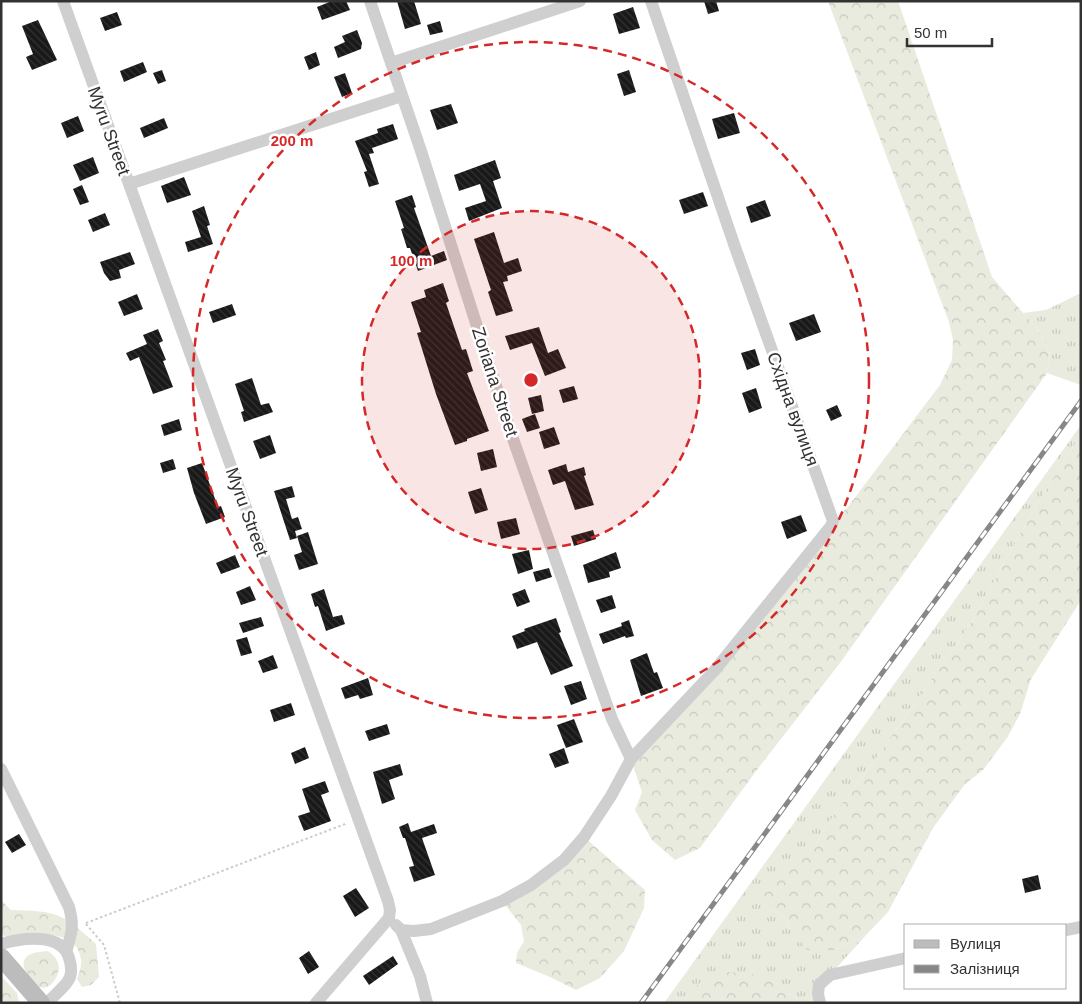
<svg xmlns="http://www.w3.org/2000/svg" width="1082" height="1004" font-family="Arial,sans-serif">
<defs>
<pattern id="grass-tufts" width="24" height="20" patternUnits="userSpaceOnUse" patternTransform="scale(1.25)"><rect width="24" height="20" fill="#e8ebde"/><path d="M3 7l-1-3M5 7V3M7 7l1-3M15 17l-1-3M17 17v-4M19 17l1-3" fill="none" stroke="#c7cabf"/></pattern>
<pattern id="forest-crowns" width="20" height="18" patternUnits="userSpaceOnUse" patternTransform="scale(1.25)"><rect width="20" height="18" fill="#e8ebde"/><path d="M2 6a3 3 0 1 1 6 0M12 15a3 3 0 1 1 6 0" fill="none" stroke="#c7cabf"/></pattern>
<pattern id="building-back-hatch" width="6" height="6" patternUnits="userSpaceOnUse" patternTransform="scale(1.25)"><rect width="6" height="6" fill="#191919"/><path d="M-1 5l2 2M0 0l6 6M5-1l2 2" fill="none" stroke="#323232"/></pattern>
</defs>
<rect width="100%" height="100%" fill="#fff"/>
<path fill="url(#grass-tufts)" d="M1081,293V385L1047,373L1050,354L1038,329L1023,313L1046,310Z
M1081,425V434L1037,504L969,626L874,761L837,810L815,845L801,856L767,908L783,916L792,931L835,950L867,934L830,975L819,985L820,1003H802L775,982L698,984L682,1003H664Z"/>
<path fill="url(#forest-crowns)" d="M828,1H898L992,277L1023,313L1038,329L1050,354L1047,373L840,663L759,767L700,848L675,860L652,840L635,810L642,792L631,759L715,670L833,521L847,508L940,385L952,360L953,340L949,322Z
M1081,434V600L1031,679L1020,714L1007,738L983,770L965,784L933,828L888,912L867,934L835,950H807L792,931L783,916L767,908L763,896L777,874L815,845L837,810L874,761L969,626L1037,504Z
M584,837L645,890L644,908L624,951L600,978L576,990L550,977L516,963L517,953L524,941L521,925L502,901Z
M1,900L11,910C57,911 62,913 96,944L99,977L91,985L82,987L77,979C79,973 82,966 81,960C78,926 29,935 7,937L1,934Z
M48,951C52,954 56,957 58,963C62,974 49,995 37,985C34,983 31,978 29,976C26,971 22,967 24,961C27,952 40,952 48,951Z
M728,972L753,974L775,982L802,1003H682L698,984Z
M1,976L17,993L19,1003H1Z"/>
<path fill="url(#building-back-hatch)" d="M332,1H346L350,10L322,20L317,7Z
M397,1H414L421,24L405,29Z
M704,1H716L719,11L708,14Z
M633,7L640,28L619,34L613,14Z
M117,12L122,25L105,31L100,18Z
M38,20L57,60L32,70L26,57L33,54L22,26Z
M440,21L443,32L430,35L427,25Z
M357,30L362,43L361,49L338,58L334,47L345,42L342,36Z
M316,52L320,65L309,70L304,57Z
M143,62L147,72L124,82L120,71Z
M162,70L166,81L158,84L153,73Z
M629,70L636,92L624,96L617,74Z
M345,73L352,93L342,97L334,77Z
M451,104L458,123L437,130L430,110Z
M734,113L740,133L718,139L712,119Z
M78,116L84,131L67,138L61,123Z
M164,118L168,128L144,138L140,128Z
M393,124L398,139L372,148L374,153L369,154L379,184L369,187L364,172L367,171L355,141L378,133L377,129Z
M93,157L99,173L80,181L73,165Z
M495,160L501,178L493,181L502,208L469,221L465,208L486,201L480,184L459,191L454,175Z
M184,177L191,195L167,203L161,186Z
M82,185L89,202L80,205L73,189Z
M703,192L708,206L684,214L679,200Z
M412,195L416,207L414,208L431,256L444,251L447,260L418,271L410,248H407L401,229L404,228L395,201Z
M765,200L771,216L751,223L746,207Z
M204,206L210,225L207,226L213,244L188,252L185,242L201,237L192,211Z
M105,213L110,225L93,232L88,220Z
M494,232L504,263L518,258L522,271L507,276L508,281L503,282L513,311L496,316L488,292L491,290L474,239Z
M130,252L135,264L119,270L121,278L110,281L104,273L100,262Z
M443,283L449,301L446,303L462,350L466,349L473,371L467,373L489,431L467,439V441L455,445L436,394L417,333L421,332L411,302L426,297L424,290Z
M137,294L143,309L124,316L118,302Z
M232,304L236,315L213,323L209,312Z
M814,314L821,332L796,341L789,323Z
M539,327L548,353L558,349L566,368L545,376L532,343L510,350L505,336Z
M158,329L163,341L159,343L166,360L163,361L173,387L153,394L139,357L130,361L126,353L147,344L143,335Z
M755,349L760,365L747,370L741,353Z
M252,378L261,405L269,403L273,412L244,422L241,412L244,411L235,384Z
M574,386L578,399L563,403L559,390Z
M756,388L762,408L749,413L742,393Z
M541,395L544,411L532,414L528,398Z
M837,405L842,416L831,421L826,410Z
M535,414L540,428L527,432L522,419Z
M179,419L182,430L164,436L161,425Z
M554,427L560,444L544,449L539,432Z
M270,435L276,453L260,459L253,441Z
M493,449L497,467L481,471L477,453Z
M173,459L176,469L163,473L160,463Z
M202,463L218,507L221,506L225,517L206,524L194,493L187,468Z
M566,464L568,472L584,467L586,475L584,476L594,505L575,510L565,481L553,485L548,470Z
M292,486L295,497L286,499L292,519L298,517L302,529L295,531L297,538L290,540L274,491Z
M481,488L488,510L475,514L468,492Z
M801,515L807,531L787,539L781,522Z
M516,518L520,534L501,539L497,522Z
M593,530L596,539L574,546L571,536Z
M308,532L318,564L299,570L294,555L302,552L297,536Z
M529,550L533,569L518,574L512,554Z
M616,552L621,568L609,572L610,577L588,583L583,565Z
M235,555L240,567L221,574L216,563Z
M549,568L552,577L536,582L533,572Z
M250,586L256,600L241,605L236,592Z
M324,589L333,617L342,615L345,624L326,631L318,606L315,607L311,594Z
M525,589L530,602L517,607L512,594Z
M612,595L616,608L601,613L596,600Z
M261,617L264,626L243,633L239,623Z
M556,618L561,632L559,633L573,666L551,675L537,642L517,649L512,636L525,631L524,629Z
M629,620L634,636L626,638L625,636L603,644L599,634L622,626L621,623Z
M247,637L252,653L241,656L236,640Z
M647,653L654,673L657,672L663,688L641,696L630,660Z
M273,655L278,668L263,673L258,661Z
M368,678L373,695L360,699L358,695L345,699L341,688Z
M581,681L587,699L571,705L564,686Z
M291,703L295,715L274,722L270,710Z
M574,719L583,742L566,748L557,725Z
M387,724L390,734L369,741L365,731Z
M305,747L309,758L295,764L291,753Z
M564,748L569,763L555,768L549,754Z
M400,764L403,775L389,780L395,799L382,804L373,772Z
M325,781L329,792L321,795L331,821L304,831L298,816L310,812L302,789Z
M408,823L411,832L434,824L437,833L422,838L435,875L414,882L409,867L414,866L405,838H403L399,827Z
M19,834L26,845L12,853L5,842Z
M1038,875L1041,889L1025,893L1022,879Z
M356,888L369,908L355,917L343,896Z
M309,951L319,967L308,974L299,958Z
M393,956L398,964L369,985L363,976Z"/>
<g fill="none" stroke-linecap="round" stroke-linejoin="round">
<path stroke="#ccc" stroke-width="2" stroke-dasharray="2.5 2.5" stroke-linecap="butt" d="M86,923L345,824L347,822
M86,924L104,945L120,1003"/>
<path stroke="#cfcfcf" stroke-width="12" d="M63,1L388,901L390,910L389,918L316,1003
M370,1L421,151L512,436L594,669L612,719L631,759
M391,63L580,1
M129,184L402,96
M1,769L69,907C74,925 72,932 67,949
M396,925L401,930L420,976L427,1003
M401,930L414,931L431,929L502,901L531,885L564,860L584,837L611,796L631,759L715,670L831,526L833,521L735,247L651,1
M1066,930L1081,927
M1,944C22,938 62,932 69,958C71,964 72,971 70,977C67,986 54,995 47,1003
M820,1003L818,994L819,985L830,975L906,958"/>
<path stroke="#bcbcbc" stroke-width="18" d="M1,957L41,1003"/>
<g stroke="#878787" stroke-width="5">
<path id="rail" d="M641,1003L1081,401"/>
</g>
<use href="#rail" stroke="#fff" stroke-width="3" stroke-dasharray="9" stroke-linecap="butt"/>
</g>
<circle cx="531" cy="380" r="169" fill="#d62828" fill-opacity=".12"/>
<g fill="none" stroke="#d62828" stroke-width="2.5" stroke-dasharray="9 6">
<circle cx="531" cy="380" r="169"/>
<circle cx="531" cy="380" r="338"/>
</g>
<g text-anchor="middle" stroke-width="5" stroke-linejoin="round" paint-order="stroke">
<g font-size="18" fill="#323232" stroke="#fff">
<text transform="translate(109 131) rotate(70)" y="6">Myru Street</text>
<text transform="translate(495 382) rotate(72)" y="6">Zoriana Street</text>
<text transform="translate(793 409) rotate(70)" y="6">Східна вулиця</text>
<text transform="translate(247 512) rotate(70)" y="6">Myru Street</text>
</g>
</g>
<circle cx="531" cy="380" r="8" fill="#d62828" stroke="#fff" stroke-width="2.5"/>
<g font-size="15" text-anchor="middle" font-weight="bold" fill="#d62828" stroke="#fff" stroke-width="5" stroke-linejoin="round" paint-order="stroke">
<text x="292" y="146">200 m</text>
<text x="411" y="266">100 m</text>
</g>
<rect width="1082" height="1004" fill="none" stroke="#323232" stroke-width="5"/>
<rect x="904" y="924" width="162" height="65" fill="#ffffff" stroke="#adadad"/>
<rect x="914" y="940" width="25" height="8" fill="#bcbcbc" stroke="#adadad"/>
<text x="950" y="949" font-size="15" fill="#323232">Вулиця</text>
<rect x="914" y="965" width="25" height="8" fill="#878787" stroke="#adadad"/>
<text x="950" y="974" font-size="15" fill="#323232">Залізниця</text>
<path d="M907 38v8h85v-8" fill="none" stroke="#323232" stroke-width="2.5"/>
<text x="914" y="38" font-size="15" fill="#323232" stroke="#ffffff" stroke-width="4" paint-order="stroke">50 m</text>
</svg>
